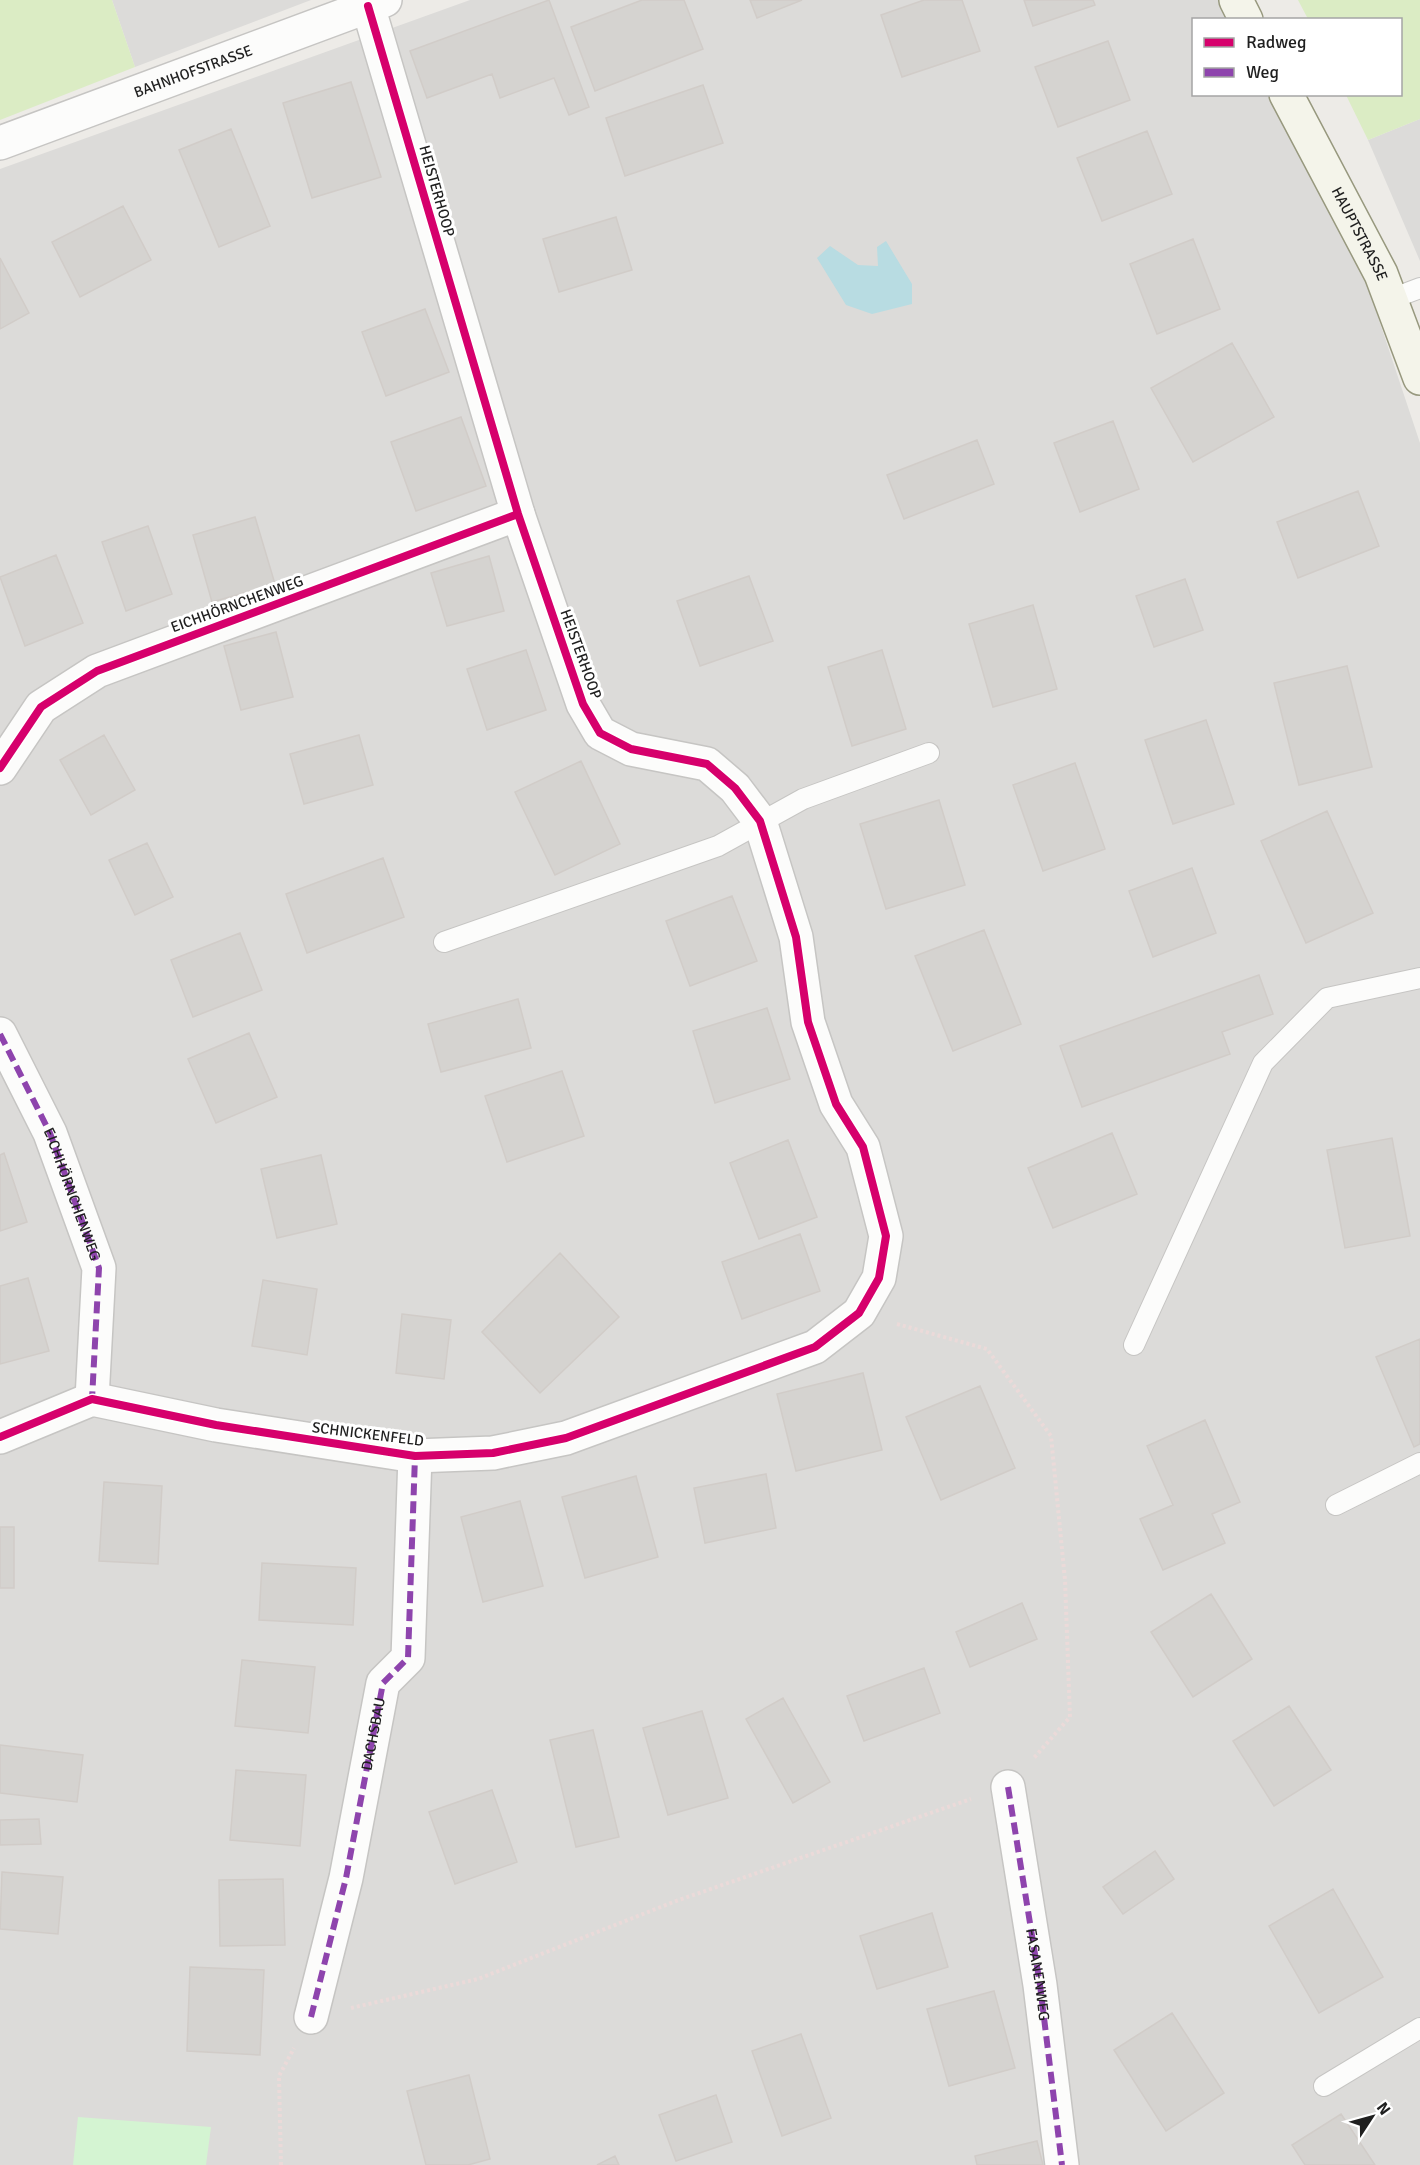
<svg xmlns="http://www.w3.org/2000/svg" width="1420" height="2165" font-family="Signika,sans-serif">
<rect width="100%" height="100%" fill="#edebe7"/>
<path fill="#dcdbd9" d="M112,0H311L135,67Z
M470,0H1218L1228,19L1194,20V94L1267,95L1366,281L1420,443V2165H0V169Z
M1420,119V261L1368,140Z"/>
<path fill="#dbecc4" d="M0,0H112L135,67L0,120Z
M1298,0H1420V119L1368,140L1346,95L1400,94V20L1308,19Z"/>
<path fill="#d4f4d2" d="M78,2117L211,2127L206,2165H73Z"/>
<path fill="#b8dce2" d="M886,241L912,284V304L872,314L846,305L817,258L830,246L858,265L878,266L877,247Z"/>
<path fill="#d5d3d0" stroke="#d1ccc8" stroke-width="1.5" d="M549,0L589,107L569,115L554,78L500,98L492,74L427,98L410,51Z
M642,0H684L703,49L595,91L571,27Z
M750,0H802L757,18Z
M924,0H962L980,51L902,77L881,15Z
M1024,0H1093L1095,5L1033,26Z
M1108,41L1130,100L1058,127L1035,67Z
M351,82L381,177L312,198L283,103Z
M703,85L723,143L625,176L606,118Z
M231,129L270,226L219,247L179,150Z
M1147,131L1172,194L1102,221L1077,158Z
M123,206L151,260L80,297L52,242Z
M616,217L632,270L559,292L543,239Z
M1193,239L1220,309L1157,334L1130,264Z
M0,258L29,313L0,329Z
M425,309L449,372L386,396L362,332Z
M1232,343L1274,417L1193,462L1151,388Z
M461,417L486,486L416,511L391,442Z
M1113,421L1139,489L1080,512L1054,443Z
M977,440L994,484L904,519L887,475Z
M1358,491L1379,546L1298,578L1277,522Z
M255,517L275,584L212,602L193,535Z
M148,526L172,594L126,611L102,542Z
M56,555L83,623L25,646L0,577Z
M489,556L504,611L447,626L431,573Z
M749,576L773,641L700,666L677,601Z
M1185,579L1203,630L1154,647L1136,596Z
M1033,605L1057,689L993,707L969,624Z
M276,632L293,697L241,710L224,646Z
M526,650L546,710L487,730L467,669Z
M882,650L906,729L852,746L828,667Z
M1347,666L1372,767L1299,785L1274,683Z
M1206,720L1234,804L1173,824L1145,740Z
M104,735L135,790L91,815L60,760Z
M359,735L373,785L304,804L290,754Z
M581,761L620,844L555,875L515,792Z
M1075,763L1105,849L1043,871L1013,785Z
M939,800L965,885L886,909L860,824Z
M1327,811L1373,913L1306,943L1261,841Z
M147,843L173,897L135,915L109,860Z
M383,858L404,917L307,953L286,894Z
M1192,868L1216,933L1153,957L1129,891Z
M732,896L757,961L690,986L666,921Z
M984,930L1021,1024L953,1051L915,956Z
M240,933L262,990L193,1017L171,960Z
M1259,975L1273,1014L1222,1032L1230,1054L1082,1107L1060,1046Z
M518,999L531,1048L441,1072L428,1024Z
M767,1008L790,1079L715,1103L693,1031Z
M249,1033L277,1097L216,1123L188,1059Z
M562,1071L584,1136L507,1162L485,1096Z
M1112,1133L1137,1194L1053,1228L1028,1168Z
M1392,1138L1410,1236L1345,1248L1327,1150Z
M788,1140L817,1217L759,1239L730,1163Z
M4,1153L27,1222L0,1231V1155Z
M321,1155L337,1224L277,1238L261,1169Z
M800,1234L820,1291L742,1319L722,1262Z
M560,1253L619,1317L540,1393L482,1332Z
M28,1278L49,1351L0,1364V1286Z
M263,1280L317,1289L307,1355L252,1346Z
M402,1314L451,1320L444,1379L396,1373Z
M1420,1339V1444L1414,1447L1376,1357Z
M863,1373L882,1450L796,1471L777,1394Z
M980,1386L1015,1468L941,1500L906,1417Z
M1205,1420L1240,1502L1212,1514L1225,1543L1163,1570L1140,1519L1173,1505L1147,1446Z
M766,1474L776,1528L705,1543L694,1488Z
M636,1476L658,1557L585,1578L562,1497Z
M104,1482L162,1486L158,1564L99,1561Z
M520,1501L543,1586L483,1602L461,1517Z
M0,1527H14V1588H0Z
M262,1563L356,1568L353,1625L259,1620Z
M1211,1594L1252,1659L1193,1697L1151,1632Z
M1022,1603L1037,1639L970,1667L956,1632Z
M242,1660L315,1667L308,1733L235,1726Z
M924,1668L940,1713L864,1741L847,1696Z
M783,1698L830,1782L793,1803L746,1719Z
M1289,1706L1331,1770L1274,1806L1233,1741Z
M702,1711L728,1798L668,1815L643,1728Z
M593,1730L619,1837L576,1847L550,1740Z
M0,1745L83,1755L77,1802L0,1793Z
M236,1770L306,1775L300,1846L230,1840Z
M492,1790L517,1862L455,1884L429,1812Z
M39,1819L41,1844L0,1845V1820Z
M1155,1851L1174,1879L1123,1914L1103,1887Z
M2,1872L63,1877L58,1934L0,1929Z
M283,1879L285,1945L220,1946L219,1880Z
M1333,1889L1383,1977L1319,2013L1269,1926Z
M932,1913L948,1967L877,1989L860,1936Z
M190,1967L264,1970L260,2055L187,2051Z
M994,1991L1015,2068L949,2086L927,2009Z
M1172,2013L1224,2093L1166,2131L1114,2050Z
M801,2034L831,2118L782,2136L752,2051Z
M469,2075L490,2159L468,2165H426L407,2091Z
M716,2095L732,2142L676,2161L659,2115Z
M1341,2114L1375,2165H1305L1292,2145Z
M1037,2141L1043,2165H977L975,2156Z
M615,2156L619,2165H597Z"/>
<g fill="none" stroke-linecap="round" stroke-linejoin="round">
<g stroke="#c6c5c3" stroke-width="22">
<path id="service" d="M1391,299L1420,288
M444,942L718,846L803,799L929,753
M1134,1345L1263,1063L1327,998L1420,978
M1336,1505L1420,1463
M1324,2086L1420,2028"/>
</g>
<g stroke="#c6c5c3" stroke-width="36">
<g id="minor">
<path id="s1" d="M0,143L385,0"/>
<path d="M0,768L41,707L97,671L518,514"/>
<path d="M0,1034L50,1133L99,1268L92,1399"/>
<path d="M0,1437L92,1399L216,1425L415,1456L493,1453L566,1438L815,1347L859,1313L879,1278L886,1236L863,1147L836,1104L808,1022L796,937L760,821L735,788L707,764L631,749L600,733L583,704L518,514L368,6"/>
<path id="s2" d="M1008,1787L1040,1985L1062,2165"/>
<path d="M311,2017L346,1878L383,1683L408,1658L415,1456"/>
</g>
</g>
<g stroke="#97987e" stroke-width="36">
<g id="secondary">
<path d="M1236,0L1246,20"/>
<path id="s3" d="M1286,94L1381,274L1420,378"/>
</g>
</g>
<path stroke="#ebdad9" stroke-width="4" stroke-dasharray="3 3" stroke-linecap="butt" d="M897,1324L987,1349L1051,1436L1065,1580L1070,1717L1033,1759
M351,2008L478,1979L676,1901L971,1799
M281,2165L279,2076L294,2048"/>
<use href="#service" stroke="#fcfcfb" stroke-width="20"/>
<use href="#minor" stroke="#fcfcfb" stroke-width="33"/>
<use href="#secondary" stroke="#f4f4ea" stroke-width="33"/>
<g stroke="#8e44ad" stroke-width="6" stroke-dasharray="12 6" stroke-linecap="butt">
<path id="s4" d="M0,1034L50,1133L99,1268L92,1399"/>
<path d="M1008,1787L1040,1985L1062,2165"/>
<path id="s5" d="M311,2017L346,1878L383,1683L408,1658L415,1456"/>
</g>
<g stroke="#fff" stroke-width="11">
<path id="cycleway" d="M0,768L41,707L97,671L518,514
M0,1437L92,1399L216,1425L415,1456L493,1453L566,1438L815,1347L859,1313L879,1278L886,1236L863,1147L836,1104L808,1022L796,937L760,821L735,788L707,764L631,749L600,733L583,704L518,514L368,6"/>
</g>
<use href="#cycleway" stroke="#d6006c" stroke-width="8"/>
</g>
<g text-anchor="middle" stroke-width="6" stroke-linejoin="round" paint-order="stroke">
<g font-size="15" fill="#1f1f1f" stroke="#fff">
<text dy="5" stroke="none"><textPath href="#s1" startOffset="206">BAHNHOFSTRASSE</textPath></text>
<text transform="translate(437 191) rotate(74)" y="5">HEISTERHOOP</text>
<text dy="5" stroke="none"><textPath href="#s3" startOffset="158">HAUPTSTRASSE</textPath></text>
<text transform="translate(237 604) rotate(-20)" y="5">EICHHÖRNCHENWEG</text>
<text transform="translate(581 654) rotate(70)" y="5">HEISTERHOOP</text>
<text dy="5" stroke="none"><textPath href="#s4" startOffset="176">EICHHÖRNCHENWEG</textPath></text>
<text transform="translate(368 1434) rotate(7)" y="5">SCHNICKENFELD</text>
<text dy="5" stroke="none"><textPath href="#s5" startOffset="290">DACHSBAU</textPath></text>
<text dy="5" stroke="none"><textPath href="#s2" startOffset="190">FASANENWEG</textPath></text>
</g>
</g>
<rect x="1192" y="18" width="210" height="78" fill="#ffffff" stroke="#a5a5a5" stroke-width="1.5"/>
<rect x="1204" y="38" width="30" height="9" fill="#d6006c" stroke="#a5a5a5" stroke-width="1.5"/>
<text x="1246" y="48" font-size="18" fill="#1f1f1f">Radweg</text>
<rect x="1204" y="68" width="30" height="9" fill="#8e44ad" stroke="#a5a5a5" stroke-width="1.5"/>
<text x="1246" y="78" font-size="18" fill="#1f1f1f">Weg</text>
<g transform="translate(1372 2117) rotate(54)" stroke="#ffffff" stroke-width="4.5" paint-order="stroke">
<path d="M0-4.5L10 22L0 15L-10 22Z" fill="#1f1f1f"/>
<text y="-9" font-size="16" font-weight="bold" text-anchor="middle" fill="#1f1f1f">N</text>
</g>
</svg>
